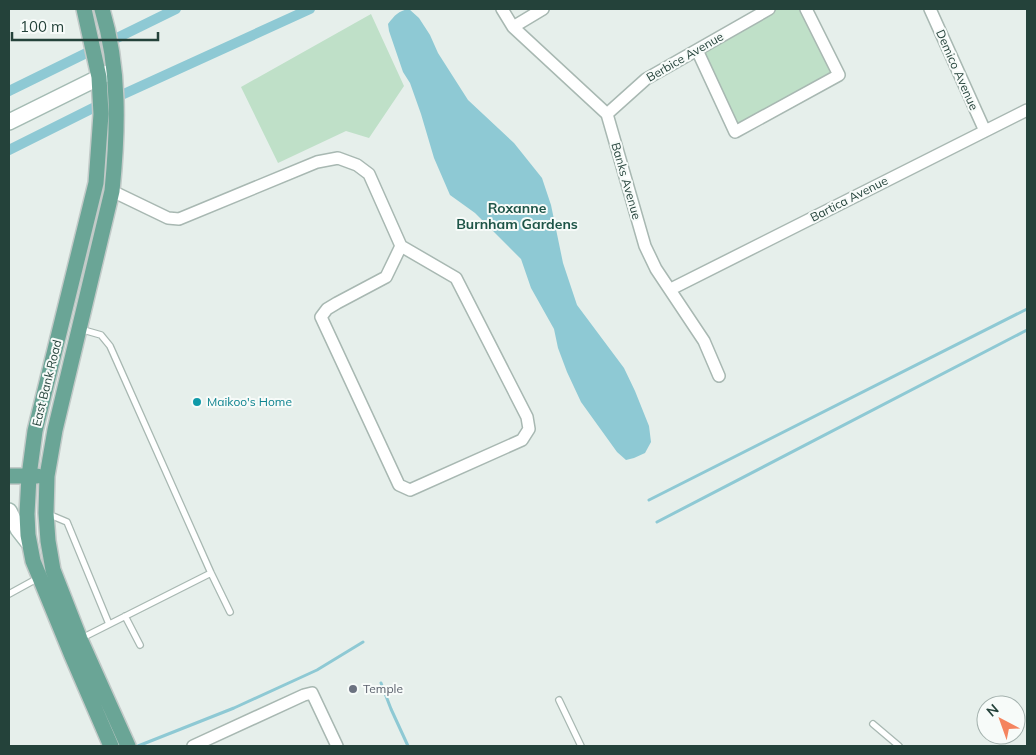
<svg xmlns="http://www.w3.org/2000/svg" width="1036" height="755" font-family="Mulish,sans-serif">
<rect width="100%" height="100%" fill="#e6efeb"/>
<path fill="#bfe0c8" d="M769,9H806L839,75L735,132L697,50Z
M371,14L404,86L369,138L346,131L278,163L241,87Z"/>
<path fill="#8ec9d4" d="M409,9L419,18L430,35L438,53L468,100L514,143L542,178L551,205L563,263L577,305L624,368L635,391L649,426L651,442L645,453L634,458L626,460L617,452L581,402L567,372L558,348L554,329L531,288L521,259L475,213L450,195L434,158L421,114L410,83L403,72L389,31L388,24C395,15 398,11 409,9Z"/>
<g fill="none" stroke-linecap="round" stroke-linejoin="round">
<path stroke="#8ec9d4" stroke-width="3" d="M649,500L1027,309
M657,522L1027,330
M381,683L391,709L408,746
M138,746L234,708L317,670L363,642"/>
<path stroke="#8ec9d4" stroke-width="10" d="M9,91L176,9
M9,150L93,108L310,9"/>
<g stroke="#a8b8b2" stroke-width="8">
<path id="lane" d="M80,329L101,335L110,346L211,573L230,612
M48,514L67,522L109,624
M9,594L40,577
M125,616L140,645
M82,638L211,573
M559,700L581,746
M873,724L899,746"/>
</g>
<g stroke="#a8b8b2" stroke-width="14">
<path id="street" d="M502,9L513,27L607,114L645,246L656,269L704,341L719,376
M930,9L985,131
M513,27L543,9
M697,50L735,132L839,75L806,9
M607,114L646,79L769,9
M112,191L168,218L179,219L317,162L338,158L357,165L369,174L401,246L456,278L527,417L529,429L522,440L410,490L399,485L321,317L327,309L337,303L386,277L401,246
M671,289L1027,110
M193,746L304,695L312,693L337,746"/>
</g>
<g stroke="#a4bbb3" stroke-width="18">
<path id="secondary" d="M9,122L110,72
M9,511L18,529L29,543"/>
</g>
<g stroke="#c2cac8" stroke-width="18">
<path id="primary" d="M84,9L99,77L101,114L96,183L35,431L29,476L27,514L28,535L33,561L72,656L111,746
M102,9C120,69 118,130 112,191L55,430L47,476L46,513L48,541L53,570L80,639L128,746
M9,476H37"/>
</g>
<use href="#lane" stroke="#fff" stroke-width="5.5"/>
<use href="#street" stroke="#fff" stroke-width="11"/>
<use href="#secondary" stroke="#fff" stroke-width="15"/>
<use href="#primary" stroke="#6aa596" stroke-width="15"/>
</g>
<circle fill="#0f9aa8" stroke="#f7fbf9" stroke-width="2" cx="197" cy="402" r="5"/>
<circle fill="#6b7280" stroke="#f7fbf9" stroke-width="2" cx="353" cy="689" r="5"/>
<g text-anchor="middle" stroke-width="4" stroke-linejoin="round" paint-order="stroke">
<g font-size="12" fill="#24423a" stroke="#f7fbf9">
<text transform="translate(685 57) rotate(-30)" y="4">Berbice Avenue</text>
<text transform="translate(957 70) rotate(66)" y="4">Demico Avenue</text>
<text transform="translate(626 181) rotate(74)" y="4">Banks Avenue</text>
<text transform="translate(849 199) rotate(-27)" y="4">Bartica Avenue</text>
<text transform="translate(47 383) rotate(-76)" y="4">East Bank Road</text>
</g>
<g font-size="12" fill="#0d838f" stroke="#f7fbf9" text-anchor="start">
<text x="207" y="406">Maikoo's Home</text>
</g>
<g font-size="12" fill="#5b616d" stroke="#f7fbf9" text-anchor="start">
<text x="363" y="693">Temple</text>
</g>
<g font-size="14" font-weight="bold" fill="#1f5548" stroke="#f7fbf9">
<text x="517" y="213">Roxanne<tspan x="517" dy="16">Burnham Gardens</tspan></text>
</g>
</g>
<rect width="1036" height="755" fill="none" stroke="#24423a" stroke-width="20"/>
<g transform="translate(1001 720) rotate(319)"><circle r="24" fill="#f7fbf9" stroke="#a3b1ad"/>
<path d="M0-4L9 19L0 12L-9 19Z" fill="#f4845f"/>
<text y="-8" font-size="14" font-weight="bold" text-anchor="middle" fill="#24423a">N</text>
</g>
<path d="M12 32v8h146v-8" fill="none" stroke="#24423a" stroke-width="2.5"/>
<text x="20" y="32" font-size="15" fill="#24423a" stroke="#f7fbf9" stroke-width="4" paint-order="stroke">100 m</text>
</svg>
